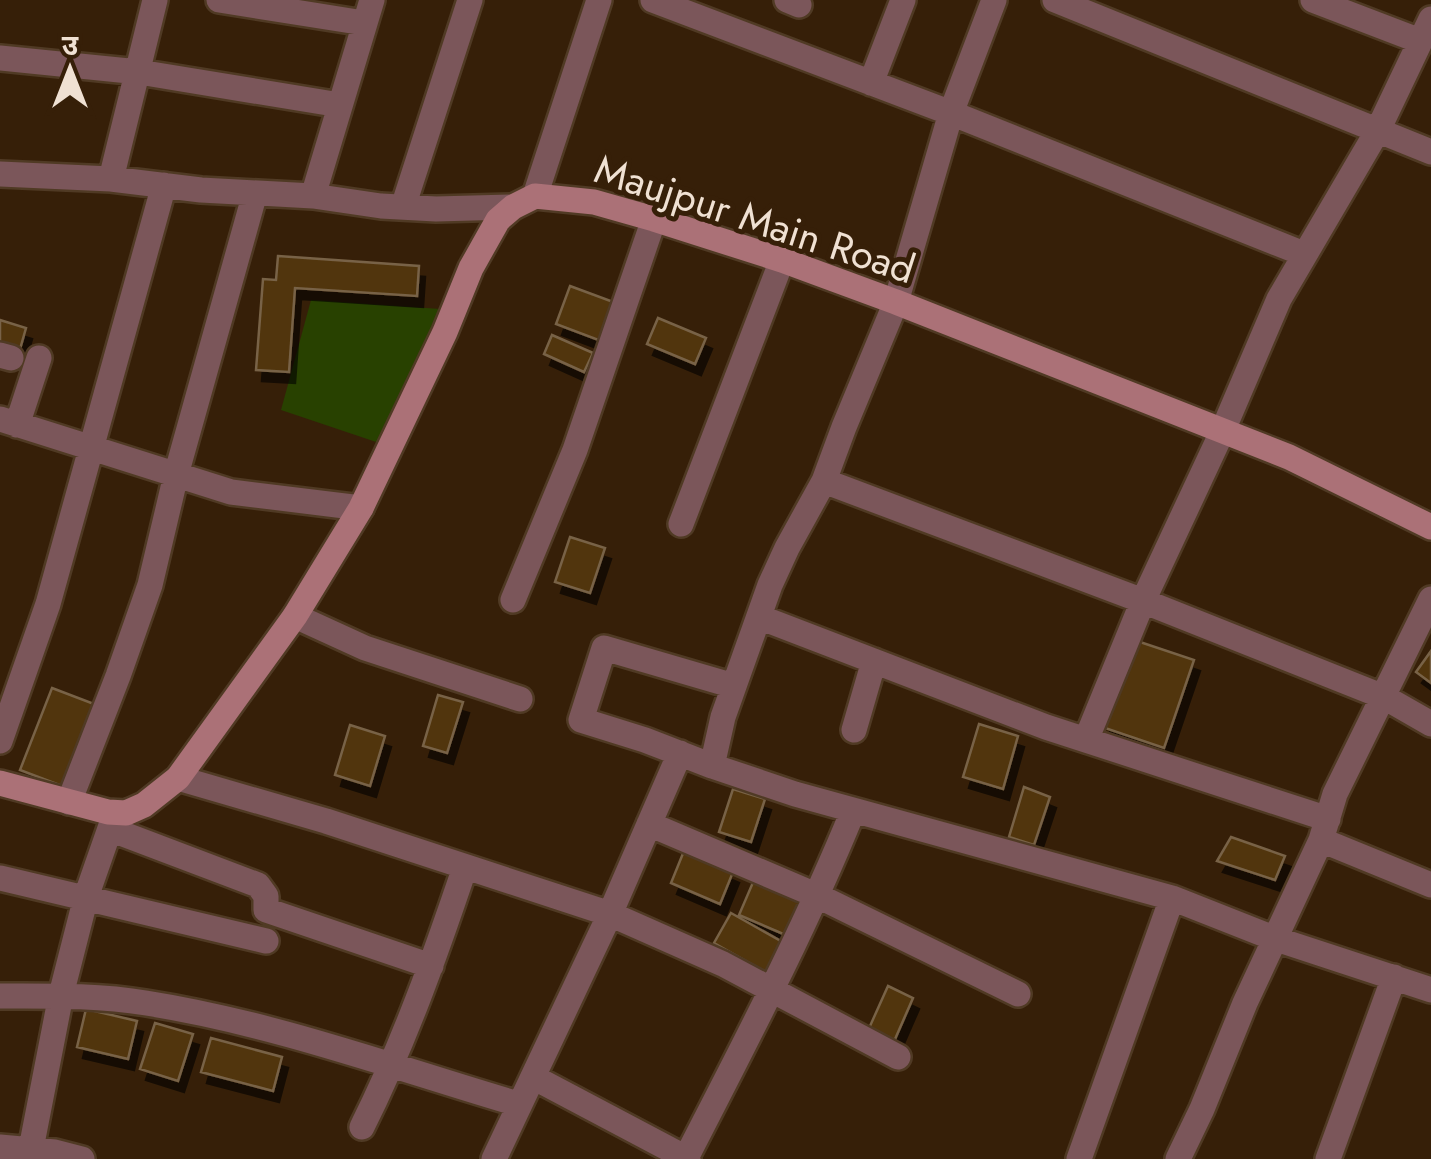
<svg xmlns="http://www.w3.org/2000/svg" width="1431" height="1159" font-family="Jost,'Noto Sans Devanagari',sans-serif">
<defs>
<filter id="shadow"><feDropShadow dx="6" dy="11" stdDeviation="0" flood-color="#0009"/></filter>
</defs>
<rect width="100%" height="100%" fill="#361f08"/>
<path fill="#284100" d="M311,300L455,310L385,445L281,410Z"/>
<path fill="#51350d" stroke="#786246" stroke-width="2.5" filter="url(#shadow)" d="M278,256L419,266L417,296L295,288L289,372L256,370L263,279L276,280Z
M570,286L616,303L601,341L556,324Z
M658,318L706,338L695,364L647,344Z
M0,320L26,328L18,356L0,351Z
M552,335L593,353L584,372L544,354Z
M570,537L605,548L590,593L555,582Z
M1131,639L1194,660L1164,748L1102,727Z
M1431,651V683L1416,672Z
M52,688L94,704L62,786L20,770Z
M438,695L463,702L447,753L423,746Z
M979,724L1018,736L1003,789L963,777Z
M350,725L385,736L370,786L335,775Z
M1024,787L1050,797L1034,845L1009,837Z
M733,789L765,799L751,842L719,832Z
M1231,837L1285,856L1275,880L1217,861Z
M684,851L733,872L720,904L671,883Z
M754,880L803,900L788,936L739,915Z
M731,913L786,944L769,974L714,943Z
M888,986L913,998L892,1046L866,1035Z
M86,1009L137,1021L128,1059L77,1047Z
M155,1023L193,1034L178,1081L140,1069Z
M211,1038L282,1057L273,1091L201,1072Z"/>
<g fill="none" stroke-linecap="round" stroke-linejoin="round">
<g stroke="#503a24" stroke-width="30">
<path id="street" d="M219,0L364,23
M653,0L951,113L1304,254
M787,0L799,5
M1055,0L1431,152
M1313,0L1420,41
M0,58L139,72L340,105
M871,83L903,0
M0,174L111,179L201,190L313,196L381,206L436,209L513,207
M111,179L155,0
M313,196L372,0
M535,196L599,0
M403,207L470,0
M0,355L11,358
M0,419L231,492L361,508
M17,425L39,358
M824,481L1143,601L1384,697L1431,724
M681,524L782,260
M1431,599L1335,794L1321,840L1431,885
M513,600L575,450L654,219
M295,616L365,648L520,699
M759,617L1046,727L1328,819
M734,686L604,648L581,720L645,740L712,766L795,794L1172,898L1276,939L1431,990
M854,730L874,661
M1086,740L1143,601L1223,430L1279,299L1378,130L1431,19
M0,741L48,604L164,185
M712,766L723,717L770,585L787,548L824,481L844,427L896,302L951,113L994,0
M178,778L326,821L610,914L723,964L898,1057
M69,802L118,676L150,585L176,475L255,193
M649,824L818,896L1018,994
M110,829L258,885L266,896V910L431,966
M0,878L266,941
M0,996C49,996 98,995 146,1003C273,1023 396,1068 518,1104
M533,1077L688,1159
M362,1127C404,1043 435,956 465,867
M0,1147L55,1152L82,1159
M686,1158C745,1043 804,931 853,811
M29,1159L61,995L86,897L114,817
M494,1159L610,914L680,753
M1079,1159L1172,898
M1178,1159L1202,1109L1245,1003L1321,840
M1328,1159L1394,977"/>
</g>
<g stroke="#503a24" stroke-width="30">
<path id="secondary" d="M0,783L108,812L126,813L144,805L178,778L295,616L361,508L445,332L471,268L498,220L513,207L535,196L594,202L654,219L782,260L896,302L1289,457L1431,527"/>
</g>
<use href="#street" stroke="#7b565a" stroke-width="25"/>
<use href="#secondary" stroke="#ab7177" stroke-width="25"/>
</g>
<g text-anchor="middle" stroke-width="10" stroke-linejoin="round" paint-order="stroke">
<g font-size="40" fill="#f0e1d3" stroke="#361f08">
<text transform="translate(755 219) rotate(18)" y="14">Maujpur Main Road</text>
</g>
</g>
<g transform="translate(70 70)" stroke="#361f08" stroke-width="8" paint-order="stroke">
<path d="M0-8L18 38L0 25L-18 38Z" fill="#f0e1d3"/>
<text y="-15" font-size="28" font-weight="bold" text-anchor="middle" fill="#f0e1d3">उ</text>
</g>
</svg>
